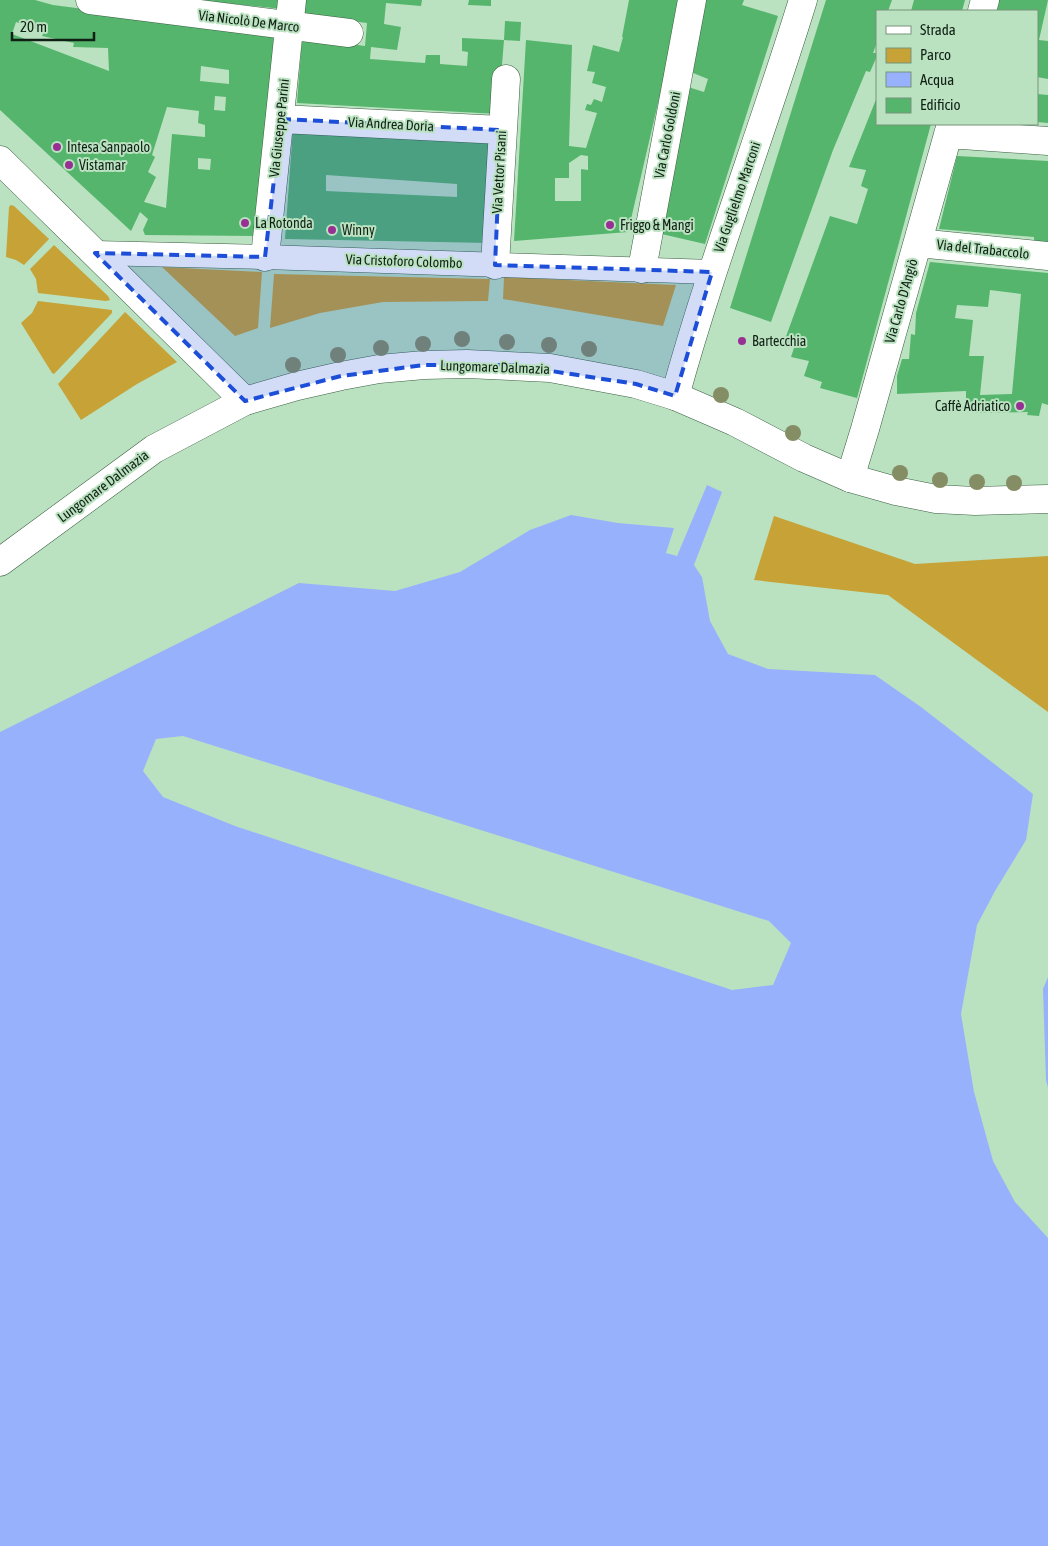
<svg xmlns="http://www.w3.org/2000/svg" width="1048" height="1546" font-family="'Asap Condensed',sans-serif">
<rect width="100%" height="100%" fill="#bae2c0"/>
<path fill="#c6a237" d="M11,205L14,206L49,239L24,265L16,260L6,257L9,207Z
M54,245L108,296L110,300L106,301L38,293L36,279L30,269Z
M162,267L262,272L258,328L235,336Z
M274,274L490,279L488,301L383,302L320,313L270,328Z
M504,277L676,285L663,326L503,299Z
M38,301L112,310V313L54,374L52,373L21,323L32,313Z
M125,312L177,362L137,384L81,420L58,384Z
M774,516L915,564L1048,556V712L888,595L754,580Z"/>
<path fill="#97b1fc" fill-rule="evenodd" d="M707,485L722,492L694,565L702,577L710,621L728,654L768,669L875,675L921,707L1033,794L1026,840L995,891L977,925L961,1014L974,1092L993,1161L1015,1202L1048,1238V1546H0V732L299,583L395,591L460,572L530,530L571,515L618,523L674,528L666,553L677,556ZM183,736L769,921L791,943L773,985L732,990L235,826L163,797L143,771L156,739Z
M1048,977V1088L1046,1080L1043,989Z"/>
<path fill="#55b56c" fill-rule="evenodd" d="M0,0H35L53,5L278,34L260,236L145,235L143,230L148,219L140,212L131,231L0,110ZM16,22L44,32L42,36L74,43L73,47L108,48L109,71L12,34ZM201,66L229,70V84L200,81ZM215,96L226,97L225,111L214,110ZM167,107L199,111L198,123L205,125V137L172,134L166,208L144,202L156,177L148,172L155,157L152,155ZM198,158L211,159L210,170L198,169Z
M204,0H284L283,9L204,1Z
M305,0H422L421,6L386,3L384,24L401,27L397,50L371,47L370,59L425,63L426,55H440V64L467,66L468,52L462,51V38L504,40L498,114L297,103L302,38L365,46L367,23L303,15Z
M469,0H491V6L468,5Z
M629,0H682L628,232L514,241L526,40L572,45L569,146L586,148L597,113L585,110L587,104L591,105L594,99L602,102L606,87L592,83L595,72L587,71L593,45L619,52L623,37H622ZM581,155L588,156V170L581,169V201H555V178H569V163Z
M705,0H744L742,5L778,16L705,244L653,232L688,87L704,92L708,79L693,73Z
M826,0H892L888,11H877V42L873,53H877V56L870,72L866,71L833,150L771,322L730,308Z
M914,0H965L962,11H911Z
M999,0H1048L1039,40L1048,41V79L1037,77V11H996Z
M505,21L521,22L520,41L504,40Z
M1037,94L1048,95V123L1037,122Z
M877,97V124H931L857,398L820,388L822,382L804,376L809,361L791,357L795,345L784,342L830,216L857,224L868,189L861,186L866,170L849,167Z
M293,127L497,140L489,243L285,239ZM326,175L457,184V197L326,191Z
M957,156L1048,161V242L1034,241V237L939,229Z
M930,262L1048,273V405L1042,403L1039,416L1027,415L1028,412L973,413L966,408V391L897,394V376L902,359H909L911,334L915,335L916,313ZM990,290L1021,294L1012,394L980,395L984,356H969L973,320L955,318L957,305L988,307Z"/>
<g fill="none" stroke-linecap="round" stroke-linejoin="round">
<g stroke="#3b5e41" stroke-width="25">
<path id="pedestrian" d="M95,253L265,257L712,272"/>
</g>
<g stroke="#3b5e41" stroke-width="29">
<path id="minor" d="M90,0L349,33
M982,11L985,0
M281,119L501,130
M948,134L1048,141
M0,160L245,401
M918,243L1048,256
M265,257L292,0
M495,265L506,79
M642,269L692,0
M675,396C712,262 762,133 803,0
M850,478L865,429L951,124"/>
</g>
<g stroke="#3b5e41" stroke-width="29">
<path id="tertiary" d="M0,562L154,449L245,401L297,386L341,376L379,369L424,365L467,364L550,368L636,384L675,396L735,422L804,458L850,478L896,491L936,499L975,501L1048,499"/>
</g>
<use href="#pedestrian" stroke="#fff" stroke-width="24"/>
<use href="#minor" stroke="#fff" stroke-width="28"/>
<use href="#tertiary" stroke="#fff" stroke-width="28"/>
</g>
<g fill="#858d64">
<circle cx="462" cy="339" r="8"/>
<circle cx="507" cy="342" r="8"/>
<circle cx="423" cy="344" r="8"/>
<circle cx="549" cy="345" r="8"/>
<circle cx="381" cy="348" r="8"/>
<circle cx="589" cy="349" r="8"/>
<circle cx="338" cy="355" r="8"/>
<circle cx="293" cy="365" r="8"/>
<circle cx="721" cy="395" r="8"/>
<circle cx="793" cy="433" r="8"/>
<circle cx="900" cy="473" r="8"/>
<circle cx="940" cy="480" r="8"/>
<circle cx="977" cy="482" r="8"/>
<circle cx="1014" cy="483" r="8"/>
</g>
<path fill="#1d4ed8" fill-opacity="0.2" stroke="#1d4ed8" stroke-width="4" stroke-dasharray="10 6" stroke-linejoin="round" d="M281,119L501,130L495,265L712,272L675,396L636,384L512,365H424L341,376L245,401L95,253L265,257Z"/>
<g fill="#983094" stroke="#bae2c0" stroke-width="2">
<circle cx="57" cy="147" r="5"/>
<circle cx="69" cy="165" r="5"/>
<circle cx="245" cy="223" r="5"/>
<circle cx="610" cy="225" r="5"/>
<circle cx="332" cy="230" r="5"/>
<circle cx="742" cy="341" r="5"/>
<circle cx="1020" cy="406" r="5"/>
</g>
<g text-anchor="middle" stroke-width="4" stroke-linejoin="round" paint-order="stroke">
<g font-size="14" fill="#112014" stroke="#bae2c0">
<text transform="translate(249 21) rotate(7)" y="5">Via Nicolò De Marco</text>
<text transform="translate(391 124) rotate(3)" y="5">Via Andrea Doria</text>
<text transform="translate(279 128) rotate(-84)" y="5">Via Giuseppe Parini</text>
<text transform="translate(667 135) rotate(-79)" y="5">Via Carlo Goldoni</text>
<text transform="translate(499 172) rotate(-87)" y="5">Via Vettor Pisani</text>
<text transform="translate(737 197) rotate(-71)" y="5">Via Guglielmo Marconi</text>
<text transform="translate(983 249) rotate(6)" y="5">Via del Trabaccolo</text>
<text transform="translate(404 261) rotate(2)" y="5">Via Cristoforo Colombo</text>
<text transform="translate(901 301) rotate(-74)" y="5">Via Carlo D'Angiò</text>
<text transform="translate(495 367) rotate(2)" y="5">Lungomare Dalmazia</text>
<text transform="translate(103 486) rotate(-37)" y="5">Lungomare Dalmazia</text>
</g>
<g font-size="14" fill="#112014" stroke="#bae2c0" text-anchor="start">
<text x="67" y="152">Intesa Sanpaolo</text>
<text x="79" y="170">Vistamar</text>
<text x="255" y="228">La Rotonda</text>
<text x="620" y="230">Friggo &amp; Mangi</text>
<text x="342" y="235">Winny</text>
<text x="752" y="346">Bartecchia</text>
<text x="1010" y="411" text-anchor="end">Caffè Adriatico</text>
</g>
</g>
<rect x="876" y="10" width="162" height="115" fill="#bae2c0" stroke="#76947b"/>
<rect x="886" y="26" width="25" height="8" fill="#ffffff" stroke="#76947b"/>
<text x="920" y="35" font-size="15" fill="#112014">Strada</text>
<rect x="886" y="48" width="25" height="15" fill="#c6a237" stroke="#76947b"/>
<text x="920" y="60" font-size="15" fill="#112014">Parco</text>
<rect x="886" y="72" width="25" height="15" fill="#97b1fc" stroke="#76947b"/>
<text x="920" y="85" font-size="15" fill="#112014">Acqua</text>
<rect x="886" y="98" width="25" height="15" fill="#55b56c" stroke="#76947b"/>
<text x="920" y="110" font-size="15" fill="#112014">Edificio</text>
<path d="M12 32v8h82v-8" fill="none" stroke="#112014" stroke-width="2.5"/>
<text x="20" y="32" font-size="15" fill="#112014" stroke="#bae2c0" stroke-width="4" paint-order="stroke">20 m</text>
</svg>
